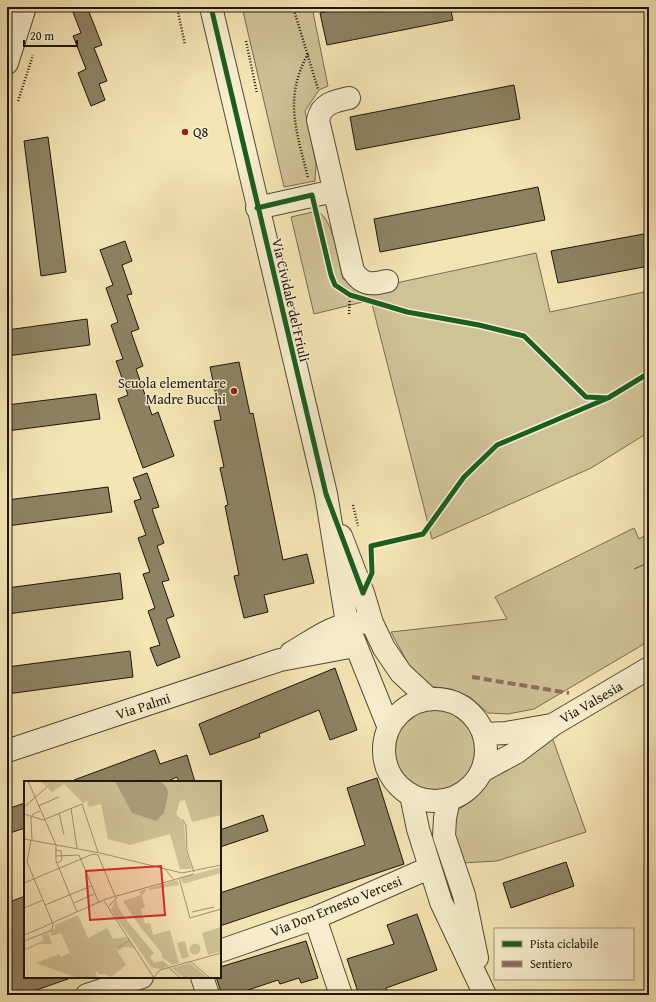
<svg xmlns="http://www.w3.org/2000/svg" width="656" height="1002" font-family="'Gentium Book Plus',serif">
<rect width="100%" height="100%" fill="#f5e5b4"/>
<filter id="stains"><feTurbulence type="fractalNoise" baseFrequency=".005" numOctaves="4"/><feColorMatrix values="0 0 0 0 .2 0 0 0 0 .09 0 0 0 0 .02 0 0 0 .5 -.17"/></filter>
<radialGradient id="worn" r=".72"><stop offset=".6" stop-color="#630" stop-opacity="0"/><stop offset="1" stop-color="#630" stop-opacity=".3"/></radialGradient>
<path fill="#d0c297" stroke="#776c52" d="M242,7H312L328,86L319,90L305,111L316,164L315,181L284,187Z
M317,211C334,219 338,261 343,279L359,287L396,283L536,253L550,312L649,291V432L591,468L432,539L371,300L314,314L291,217Z
M634,528L639,539L649,533V562L634,569L649,563V641L534,709L508,714L488,713L470,697L451,689L428,686L412,671L391,632L507,619L495,597Z
M392 750a43 43 0 1 1 86 0a43 43 0 1 1-86 0Z
M552,737L586,832L497,861L462,863L452,829L456,811L473,800L490,778Z"/>
<path fill="#8e8263" stroke="#1e160c" d="M71,7H87L102,45L94,48L107,81L99,84L105,100L91,106L78,73L86,69L73,36L81,33Z
M349,7H450L453,20L327,45L320,13Z
M514,85L520,119L356,150L350,117Z
M48,137L66,272L41,276L24,141Z
M538,187L545,220L380,252L374,219Z
M649,233V266L558,283L551,251Z
M125,241L132,261L122,265L132,294L127,295L139,329L131,332L143,366L136,369L152,415L158,412L174,456L143,468L118,399L128,395L116,361L123,359L111,325L118,322L106,288L113,285L100,250Z
M87,319L90,345L7,356V330Z
M239,362L250,414L253,413L283,560L307,554L314,583L264,595L268,612L244,618L234,576L239,575L225,506L228,505L220,468L224,467L214,421L221,420L210,367Z
M96,394L100,419L7,431V405Z
M147,473L159,507L152,509L164,543L157,546L169,580L162,582L174,616L166,619L180,657L157,666L150,648L160,645L148,611L155,608L143,574L150,572L138,538L146,535L134,501L141,499L133,478Z
M108,487L112,512L7,526V500Z
M120,573L123,599L7,614V588Z
M130,651L133,677L7,694V667Z
M335,668L357,730L330,740L319,710L259,734L260,737L210,755L199,724Z
M155,750L160,764L187,755L195,782H179L177,777L166,782H75L74,780Z
M377,778L404,864L220,926V893L365,845L347,788Z
M25,803V828L7,834V809Z
M263,815L268,831L220,847V830Z
M566,862L574,886L511,908L503,883Z
M25,896V977H68V979L22,995H7V903Z
M417,914L437,970L386,988L389,995H359L347,959L394,944L387,925Z
M306,941L318,978L301,983L299,978L280,984L278,980L233,995H222L216,977H220V967Z"/>
<g fill="none" stroke-linecap="round" stroke-linejoin="round">
<g stroke="#544a36" stroke-width="24">
<path id="minor" d="M211,7L326,494L347,623L389,728
M7,63L25,7
M349,98C334,101 321,104 318,120L353,271C362,285 371,285 387,281
M257,208L334,191
M341,536L363,593L372,623L384,648L401,673L429,699
M291,653C314,640 333,623 361,623
M384 750a51 51 0 1 1 102 0a51 51 0 1 1-102 0Z
M484,734L506,733L551,725
M7,751L280,660L355,646
M482,771L517,752L554,724L649,668
M411,795L418,829L441,902L485,995
M449,799L445,818L444,836L464,895L477,958
M315,918L341,995
M220,951L315,918L429,868
M202,977L208,995
M87,995L142,977"/>
</g>
<path stroke="#1e160c" stroke-width="2.5" stroke-dasharray="1 2" stroke-linecap="butt" d="M177,7L185,45
M293,7L318,89
M246,41L257,93
M308,54C283,99 297,132 308,178
M18,101L33,55
M317,214C320,230 327,280 340,288
M377,303L407,312L479,325L524,336L586,397L608,398
M349,314L350,296
M353,505L358,526
M372,558L371,546L423,534L464,477L497,445L608,398"/>
<use href="#minor" stroke="#f8eece" stroke-width="22"/>
<path stroke="#8d6e63" stroke-width="4" stroke-dasharray="8 4" stroke-linecap="butt" d="M472,677L569,693"/>
<g stroke="#f8eece" stroke-width="8">
<path id="cycleway" d="M211,7L326,494L363,593
M257,208L312,195L331,275L335,285L350,295L377,303L407,312L479,325L524,336L586,397L608,398
M363,593L372,573L371,546L423,534L464,477L497,445L608,398L649,373"/>
</g>
<use href="#cycleway" stroke="#1b5e20" stroke-width="5"/>
</g>
<g fill="#8f2418" stroke="#f8eece" stroke-width="1.5">
<circle cx="185" cy="132" r="4"/>
<circle cx="234" cy="391" r="4"/>
</g>
<g text-anchor="middle" stroke-width="3" stroke-linejoin="round" paint-order="stroke">
<g font-size="14" fill="#1e160c" stroke="#f8eece" text-anchor="start">
<text x="193" y="137">Q8</text>
<text x="226" y="388" text-anchor="end">Scuola elementare<tspan x="226" dy="16">Madre Bucchi</tspan></text>
</g>
<g font-size="14" fill="#1e160c" stroke="#f8eece">
<text transform="translate(291 300) rotate(77)" y="5">Via Cividale del Friuli</text>
<text transform="translate(591 702) rotate(-30)" y="5">Via Valsesia</text>
<text transform="translate(143 706) rotate(-18)" y="5">Via Palmi</text>
<text transform="translate(336 906) rotate(-22)" y="5">Via Don Ernesto Vercesi</text>
</g>
</g>
<g transform="translate(24 781)">
<rect width="197" height="197" fill="#f5e5b4"/>
<path d="M197,0V34L168,41L161,19L156,20L152,33L160,42L162,69L168,88H156L146,53L106,64L84,58L77,23L65,26L63,20L59,22L40,3L28,11L18,1ZM197,86V92L159,103L157,97ZM153,99L155,104L125,109V107ZM123,108L118,115L121,126L117,128L121,143L126,142L129,154L146,149L155,182L149,184L138,176L137,171L114,143L99,120L117,114L115,110ZM92,117L94,126L104,141L130,172L126,176L130,182L139,180L145,185L136,188L127,186L87,129ZM54,134L64,157L83,147L89,158L102,156L104,158L86,172L105,159L111,167L100,166L93,170L102,184L87,196L80,193L76,194L73,190L71,192L74,197H54L12,182L35,173L37,176L46,172L37,152L28,155L26,151L31,148V144ZM197,146V170L184,174L178,152ZM24,152L28,163H16L0,170V168L20,159L18,154ZM161,160L165,176L158,178L153,162ZM165.5 168a5.5 5.5 0 1 1 11 0a5.5 5.5 0 1 1-11 0ZM166,182L184,197H160L148,187Z" fill="#d0c297"/>
<path d="M91,0H137L143,7L144,13L140,32L132,40L108,32Z" fill="#ac9f7b"/>
<path fill="none" stroke="#9f9271" stroke-width="1" d="M4,0L32,64V80L53,131M14,25L35,16M0,26L23,6M47,27L53,67M35,32L40,54M0,33L19,39L58,23L74,71M158,38L162,44L163,70L170,91M0,58L76,72L158,92L197,84M7,59L3,81L29,143M8,59L7,37L9,33L16,30M31,69L37,70L38,79L33,82M74,74L91,115M31,75L55,74L75,122M141,88L149,98M155,97L166,137L197,128M0,102L69,73L74,74M80,120L130,197M50,122L70,113M21,124L67,105M85,125L93,116M0,127L19,119M168,131L190,126M21,145L82,118L170,93M0,154L22,145M0,160L28,149L29,143M93,167L105,159M166,180L186,197M145,187L157,197M130,196L136,189L197,172"/>
<path fill="#d62828" fill-opacity="0.15" stroke="#d62828" stroke-width="2" d="M137,85L141,134L66,139L62,90Z"/>
<rect width="197" height="197" fill="none" stroke="#1e160c" stroke-width="2"/>
</g>
<rect width="656" height="1002" fill="none" stroke="#f5e5b4" stroke-width="24"/>
<rect x="8" y="8" width="640" height="986" fill="none" stroke="#1e160c" stroke-width="2"/>
<rect x="12" y="12" width="632" height="978" fill="none" stroke="#1e160c"/>
<rect x="494" y="928" width="140" height="52" fill="#f8eece" stroke="#a19880"/>
<rect x="502" y="941" width="20" height="6" fill="#1b5e20" stroke="#a19880"/>
<text x="530" y="948" font-size="12" fill="#1e160c">Pista ciclabile</text>
<rect x="502" y="961" width="20" height="6" fill="#8d6e63" stroke="#a19880"/>
<text x="530" y="968" font-size="12" fill="#1e160c">Sentiero</text>
<path d="M24 40v6h53v-6" fill="none" stroke="#1e160c" stroke-width="2"/>
<text x="30" y="40" font-size="12" fill="#1e160c" stroke="#f8eece" stroke-width="3" paint-order="stroke">20 m</text>
<rect width="100%" height="100%" filter="url(#stains)"/>
<rect width="100%" height="100%" fill="url(#worn)"/>
</svg>
